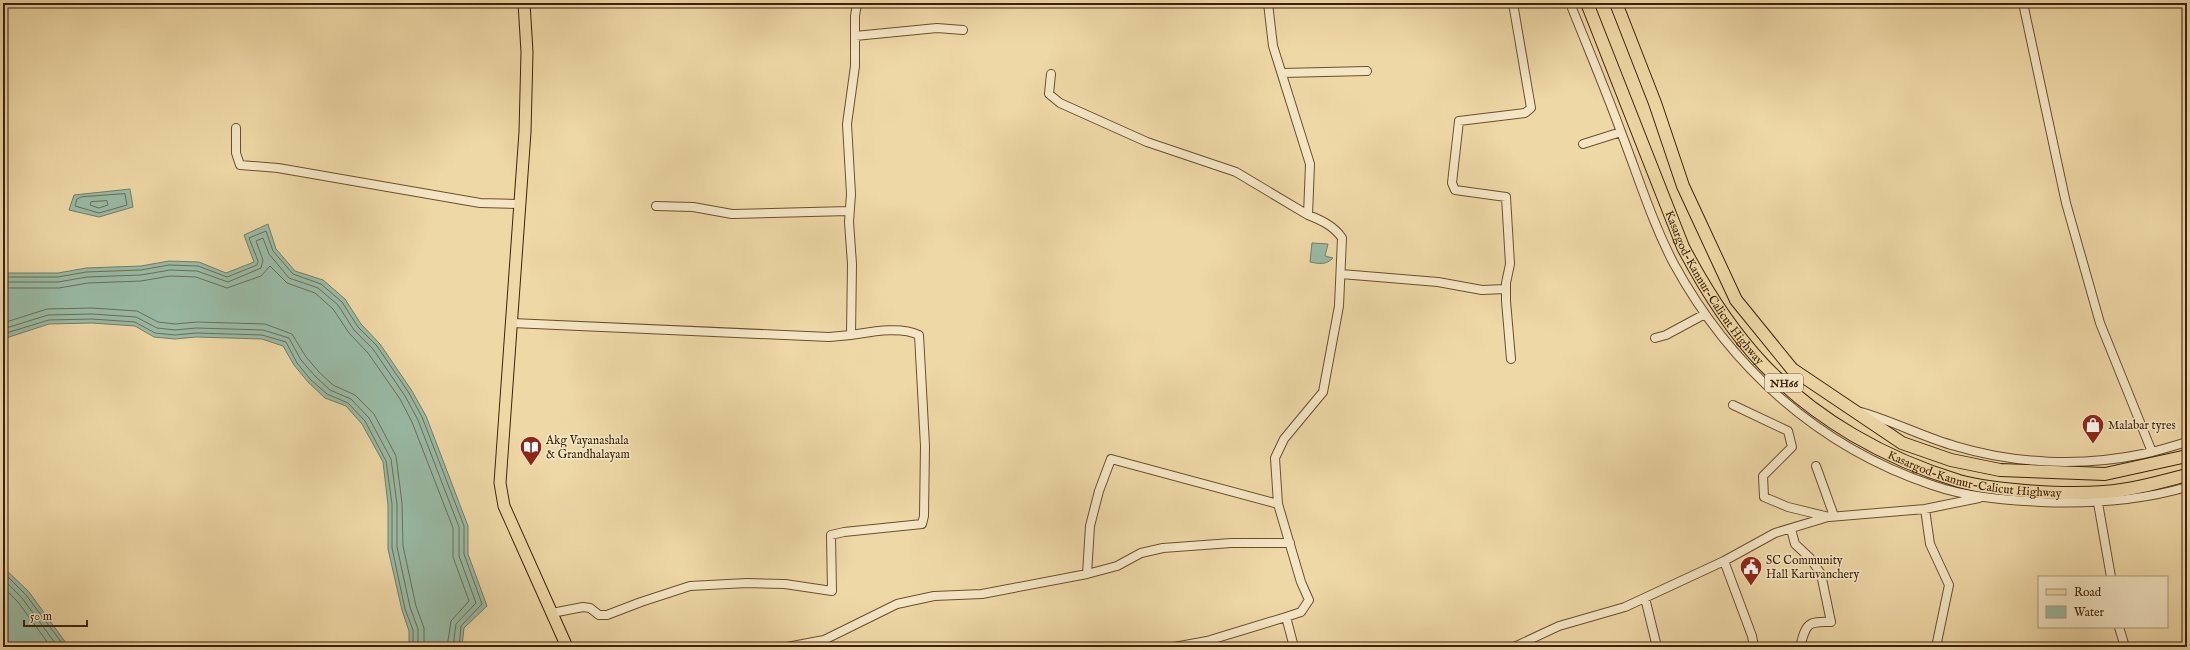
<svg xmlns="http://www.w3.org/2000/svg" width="2190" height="650" font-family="'IM FELL English',serif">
<rect width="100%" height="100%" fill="#eed8a6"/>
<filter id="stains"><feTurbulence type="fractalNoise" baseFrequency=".005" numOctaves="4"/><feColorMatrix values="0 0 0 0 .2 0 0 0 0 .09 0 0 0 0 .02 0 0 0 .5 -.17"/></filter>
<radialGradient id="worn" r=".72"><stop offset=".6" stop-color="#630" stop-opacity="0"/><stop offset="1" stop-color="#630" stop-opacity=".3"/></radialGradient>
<path fill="#99baa5" stroke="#757d67" d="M130,189L133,207L99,217L69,210L74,195Z
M268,224L276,249L295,271L323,280L345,299L361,324L380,344L412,391L426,416L468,526V554L487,606L464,628L462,647H409V631L402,610L388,549V505L383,462L362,424L346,406L325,398L308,382L294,365L283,346L262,339L196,337L175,339L154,337L135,326L92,323L49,324L6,338L3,337V273H58L86,268L141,266L169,261L199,262L226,273L254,262L244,235Z
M1312,243L1328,244L1325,256L1333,258C1326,265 1320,264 1310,262Z
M3,567L29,592L66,643L73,647H3Z"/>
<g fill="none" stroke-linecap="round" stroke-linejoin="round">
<path stroke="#6c6e57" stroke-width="1" d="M125,194L127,205L99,213L75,206L77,199L81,197Z
M107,201L108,205L99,208L90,205L91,202Z
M3,277H58L86,272L141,270L169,265L198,266L227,277L257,265L258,261L249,238L266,231L273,251L293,274L321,284L342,302L358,327L377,346L409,393L422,417L464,526V554L482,604L461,626L459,647
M3,282H58L87,277L141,275L170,270L197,271L228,282L261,268L263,260L256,241L263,238L269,254L289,278L318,288L338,305L354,330L373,349L405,396L418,420L459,527V556L476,603L456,624L453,647
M3,288H59L88,283L141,281L170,276L196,277L227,288L261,276L270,266L287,283L315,293L333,309L349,333L368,353L400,399L412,422L453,528V557L469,601L451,621L447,647
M3,323L47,309L92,308L137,311L158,322L175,324L197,322L265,324L292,334L306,357L319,372L333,385L355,395L374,414L396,456L402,503L403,546L416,606L424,628V647
M3,329L48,315L92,314L136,317L157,328L175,330L196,328L263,330L289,338L301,360L315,376L330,390L351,399L369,418L391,459L397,504V547L410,607L418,629V647
M3,334L49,320L92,319L135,322L155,333L175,335L196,333L262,335L286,342L297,363L311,380L327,394L348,403L365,421L386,461L392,504V548L405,609L413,630V647
M3,572L26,595L65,647
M3,579L22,598L58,647
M3,587L18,602L51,647"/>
<g stroke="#6b4f30" stroke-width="10">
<path id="minor" d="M1268,3L1273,46L1310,164L1308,215C1321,220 1334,226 1342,238L1339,306L1323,392L1284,439L1275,458L1278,504L1301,582L1309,600L1301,612L1286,617L1294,647
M1570,3C1587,46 1605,88 1621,132C1638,176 1652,222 1674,264C1731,368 1819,447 1932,485C1966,497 2005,500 2041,502C2091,504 2139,501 2187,487
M2023,3L2066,203L2100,323L2152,452
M855,36L937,28L963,30
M1282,73L1367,71
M1051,74L1049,94L1060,103L1147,142L1236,172L1308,215
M236,128V153L240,165L278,168L480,203L519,204
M1583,144L1621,132
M656,206L693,207L732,214L849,211
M1341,274L1438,282L1482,290L1506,289
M512,323L829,337L851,335L852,264L849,222L851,194L847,124L855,66V16L857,3
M1655,338L1666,335L1705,314
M1511,359L1506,301V283L1510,264L1506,197L1455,190L1452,183L1459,121L1525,113L1531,108L1513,3
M1733,405L1788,431L1792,447L1763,476L1764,497L1788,507L1829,517L1925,509L1979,498
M1861,412C1893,421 1923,437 1955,446C2015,464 2081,467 2143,454C2158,451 2173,446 2187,442
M1816,466L1834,516
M2098,503L2111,577
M1925,509L1930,544L1949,585L1936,647
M1791,529L1795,544L1810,558L1821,574L1831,622C1807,621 1806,624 1800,647
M1724,561L1752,636L1754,647
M1087,574L1090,526L1099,491L1111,459L1278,504
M1645,598L1657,647
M552,613L583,607L590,608L599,615H607L641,602L690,586L747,583L785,584L832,591L831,535L844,532L922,524L924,516L925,446L919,335C900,326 871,332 851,335
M2119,627L2125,647
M787,647L824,640L897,604L934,596L982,594L1087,574L1117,566L1141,553L1163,548L1231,543H1290
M1174,647L1207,641L1286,617
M1514,647L1559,626L1625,607L1724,561L1775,533L1828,517"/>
</g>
<g stroke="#3f2109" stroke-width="13">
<path id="major" d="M524,3L527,52L525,132L500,483L504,506L567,647"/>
</g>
<g stroke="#3f2109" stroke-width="14">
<g id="highway">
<path id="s1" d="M1587,3L1683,247C1705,289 1731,330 1763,364C1816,420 1886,459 1959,481C1996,491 2065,495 2104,492C2132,490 2160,482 2187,475"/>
<path d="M1616,3L1655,103L1683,186L1736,300L1792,369L1902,443L1951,460L2000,470L2105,474L2187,456"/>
</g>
</g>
<use href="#minor" stroke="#f4e6c5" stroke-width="8"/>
<use href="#major" stroke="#eed8a6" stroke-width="11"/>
<use href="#highway" stroke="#eed8a6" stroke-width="12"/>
</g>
<defs>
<g id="shop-pin" transform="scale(1.15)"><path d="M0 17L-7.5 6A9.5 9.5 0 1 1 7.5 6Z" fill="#8f2418" stroke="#f4e6c5"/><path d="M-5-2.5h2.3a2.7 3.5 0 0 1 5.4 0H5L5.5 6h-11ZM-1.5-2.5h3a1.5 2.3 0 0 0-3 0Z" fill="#fff"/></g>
<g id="library-pin" transform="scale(1.15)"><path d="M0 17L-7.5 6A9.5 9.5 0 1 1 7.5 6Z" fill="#8f2418" stroke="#f4e6c5"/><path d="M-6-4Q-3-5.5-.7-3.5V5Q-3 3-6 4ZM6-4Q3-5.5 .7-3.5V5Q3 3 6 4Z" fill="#fff"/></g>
<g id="civic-pin" transform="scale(1.15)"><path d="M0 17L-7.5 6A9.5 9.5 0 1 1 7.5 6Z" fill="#8f2418" stroke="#f4e6c5"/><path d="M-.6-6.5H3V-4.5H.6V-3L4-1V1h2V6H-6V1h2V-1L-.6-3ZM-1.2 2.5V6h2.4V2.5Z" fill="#fff"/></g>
</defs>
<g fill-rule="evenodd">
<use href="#shop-pin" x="2093" y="425"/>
<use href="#library-pin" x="531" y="447"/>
<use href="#civic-pin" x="1751" y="567"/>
</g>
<g text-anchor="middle" stroke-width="3.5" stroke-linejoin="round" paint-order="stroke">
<rect fill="#f4e6c5" stroke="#755c41" stroke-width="1" x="1765" y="374" width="38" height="18" rx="3"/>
<g font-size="11" font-weight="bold" fill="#3f2109">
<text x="1784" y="387">NH66</text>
</g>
<g font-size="12" fill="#3f2109" stroke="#f4e6c5">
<text dy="4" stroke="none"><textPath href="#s1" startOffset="313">Kasargod-Kannur-Calicut Highway</textPath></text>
<text dy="4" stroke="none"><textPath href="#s1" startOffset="649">Kasargod-Kannur-Calicut Highway</textPath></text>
</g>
<g font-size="12" fill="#3f2109" stroke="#f4e6c5" text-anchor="start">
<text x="2108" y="429">Malabar tyres</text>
<text x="546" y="444">Akg Vayanashala<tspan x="546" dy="14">&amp; Grandhalayam</tspan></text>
<text x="1766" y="564">SC Community<tspan x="1766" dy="14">Hall Karuvanchery</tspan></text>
</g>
</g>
<rect width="2190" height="650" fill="none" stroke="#eed8a6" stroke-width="16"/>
<rect x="4" y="4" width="2182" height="642" fill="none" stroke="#3f2109" stroke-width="2"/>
<rect x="8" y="8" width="2174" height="634" fill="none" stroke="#3f2109"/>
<rect x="2038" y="576" width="130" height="52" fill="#f4e6c5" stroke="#ac977a"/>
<rect x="2046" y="589" width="20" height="6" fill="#eed8a6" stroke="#ac977a"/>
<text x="2074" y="596" font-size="12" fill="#3f2109">Road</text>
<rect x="2046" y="606" width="20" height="12" fill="#99baa5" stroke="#ac977a"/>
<text x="2074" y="616" font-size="12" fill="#3f2109">Water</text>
<path d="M24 620v6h63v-6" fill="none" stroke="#3f2109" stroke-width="2"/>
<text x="30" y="620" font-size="12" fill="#3f2109" stroke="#f4e6c5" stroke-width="3" paint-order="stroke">50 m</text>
<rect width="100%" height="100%" filter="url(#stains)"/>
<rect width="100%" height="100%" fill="url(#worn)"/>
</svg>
